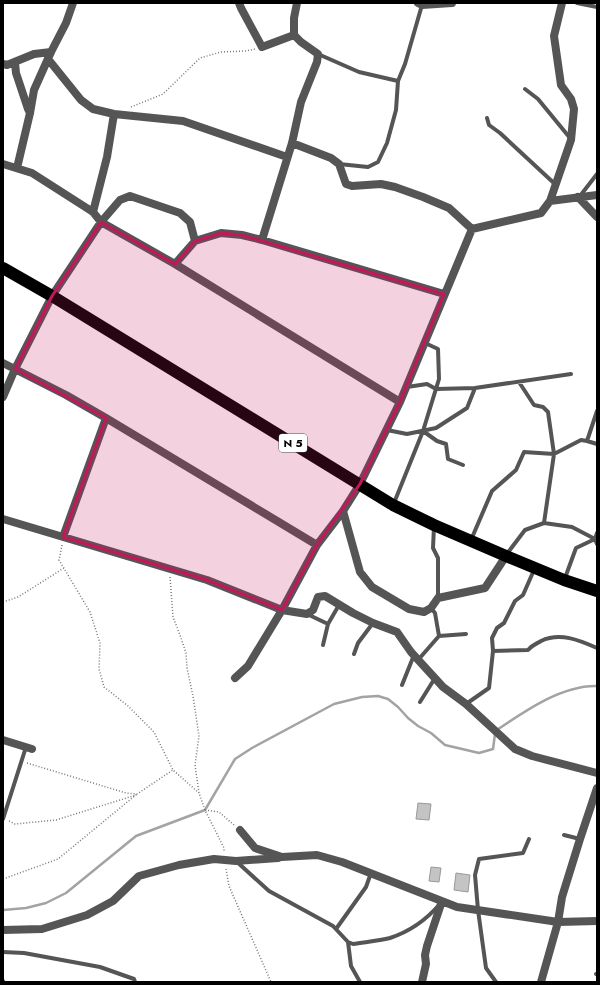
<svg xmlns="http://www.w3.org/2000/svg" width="600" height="985" font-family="Jost,sans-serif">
<rect width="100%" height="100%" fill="#fff"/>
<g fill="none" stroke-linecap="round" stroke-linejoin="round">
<path stroke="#a3a3a3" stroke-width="2.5" d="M497,730C525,711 562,685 597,686
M3,910L26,908L46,903L66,893L136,836L205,810L235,759L252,748L334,704L362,697L378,696L388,699L398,707L408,718L418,726L431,733L445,745L479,753L493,749L495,734"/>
</g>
<path fill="#c4c4c4" stroke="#999" d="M418,803L431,804L429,820L416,819Z
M431,867L441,868L439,882L429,881Z
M456,873L470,875L468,892L454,890Z"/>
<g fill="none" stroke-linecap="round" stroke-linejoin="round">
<path stroke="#777" stroke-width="1.5" stroke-dasharray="1 2" stroke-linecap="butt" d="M131,107L163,94L200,58L221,52L246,51L255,49
M62,545L59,560L90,612L100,643L99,669L104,687L128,706L154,732L173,770L199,793
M170,577L173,617L180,635L186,653L187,668L193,696L199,736L195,765L199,793L205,810L224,848V851
M3,602L18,597L64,568
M27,763L126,793L137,794L173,770
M205,810L219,812L234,825
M9,821L15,824L56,820L136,795
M226,869L229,886L271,982
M3,879L58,859L137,794"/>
<path stroke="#555" stroke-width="4" d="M577,3L597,7
M318,54L359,72L398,81L396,110L387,143L378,162L368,167L339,164
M398,81L405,64L422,5
M525,89L538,99L570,138
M487,118L489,125L500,133L556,185
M580,196L597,174
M519,382L534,405L543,407L548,412L554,454L544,523
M407,387L427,384L436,389L475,388
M387,430L407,434L436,428L467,408L475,388L571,374
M423,431L437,441L446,444L448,459L463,465
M587,441L597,444
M394,503L423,431L439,379L438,349L425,343
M434,526L433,548L438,558V598
M471,540L492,491L516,470L524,452L554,454L581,440L587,441L597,411
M506,555L525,530L544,523L572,527L595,539L597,544
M565,578L576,548L595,539L597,533
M307,614L328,624
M439,636L466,634
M323,645L328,624L339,605
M493,651L528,650C532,645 536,644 541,641C560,632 579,640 597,648
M354,654L358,643L373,623
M418,660L439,636L435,613L431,608
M402,685L414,655
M420,702L435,678
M466,704L489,688L493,651L492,638L497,628L504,623L515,601L523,595L534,570
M3,819L26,747
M564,835L580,839
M236,861L269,891L333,926L348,942L353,944C365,942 378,941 390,938C408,932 426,920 439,905
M336,929L366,887L371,873
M348,942L351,966L360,982
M3,952L24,953L100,967L134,979L135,982
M596,974H597
M3,981V982
M496,982L486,968L478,910L475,875L479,859L523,853L529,839"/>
<path stroke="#555" stroke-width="8" d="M239,3L241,8L262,47L294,35
M418,3L422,5L452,3
M48,59L81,100L93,109L114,114L183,121L287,157
M15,63L16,73L28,109L30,113
M3,64L7,65L34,54L51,52
M292,143L331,158L339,164L346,184L352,186L381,184L395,187L423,197L449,208L472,229
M3,164L32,173L93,212L101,222L175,264L400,402
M17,168L30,113L34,90L51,52L66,23L73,3
M578,197L597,217
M550,201L597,195
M93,212L107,157L114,114
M262,240L292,143L301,102L317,62L318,54L301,42L294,35V18L297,3
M175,264L195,241L221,233L242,235L262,240L444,294
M3,363L66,395L106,418L317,545
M3,397L15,369L52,296L101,222L120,200L130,196L180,213L190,222L195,241
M343,511L360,572L372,587L409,609L424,612L431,608L438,598L485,588L506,556
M3,519L207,580L282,610L307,614L313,610L318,597L325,596L353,613L373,623L397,632L411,652L443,687L466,704L515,749L532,756L597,773
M63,537L106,418
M235,678L248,666L282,610L317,545L343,511L360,484L400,402L472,229L541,213L550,201L571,140L574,109L571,99L561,85L554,36L562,3
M3,740L32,749
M240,830L255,848L282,857L317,855L342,862L457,907L558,922L597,921
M3,930L42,929L87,915L113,901L139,876L179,865L214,859L236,861L278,858
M422,982L426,964L425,955L427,946L442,901
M541,982L558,922L562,897L580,839L597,788"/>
<path stroke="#000" stroke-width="12" d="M3,268L52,296L393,505L434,525L506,556L564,580L597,591"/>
</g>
<path fill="#c2185b" fill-opacity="0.2" stroke="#c2185b" stroke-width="3" stroke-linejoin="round" d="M101,222L175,264L195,241L221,233L242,235L444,294L400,402L360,484L317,545L282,610L207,580L63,537L106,418L15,369L52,296Z"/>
<g text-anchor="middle" stroke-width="3" stroke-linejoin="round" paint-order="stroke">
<rect fill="#fff" stroke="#4c4c4c" stroke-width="1" x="279" y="434" width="28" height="18" rx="3"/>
<g font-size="11" font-weight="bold" fill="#000">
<text x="293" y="447">N 5</text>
</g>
</g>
<rect width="600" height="985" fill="none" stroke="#000000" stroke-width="8"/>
</svg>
